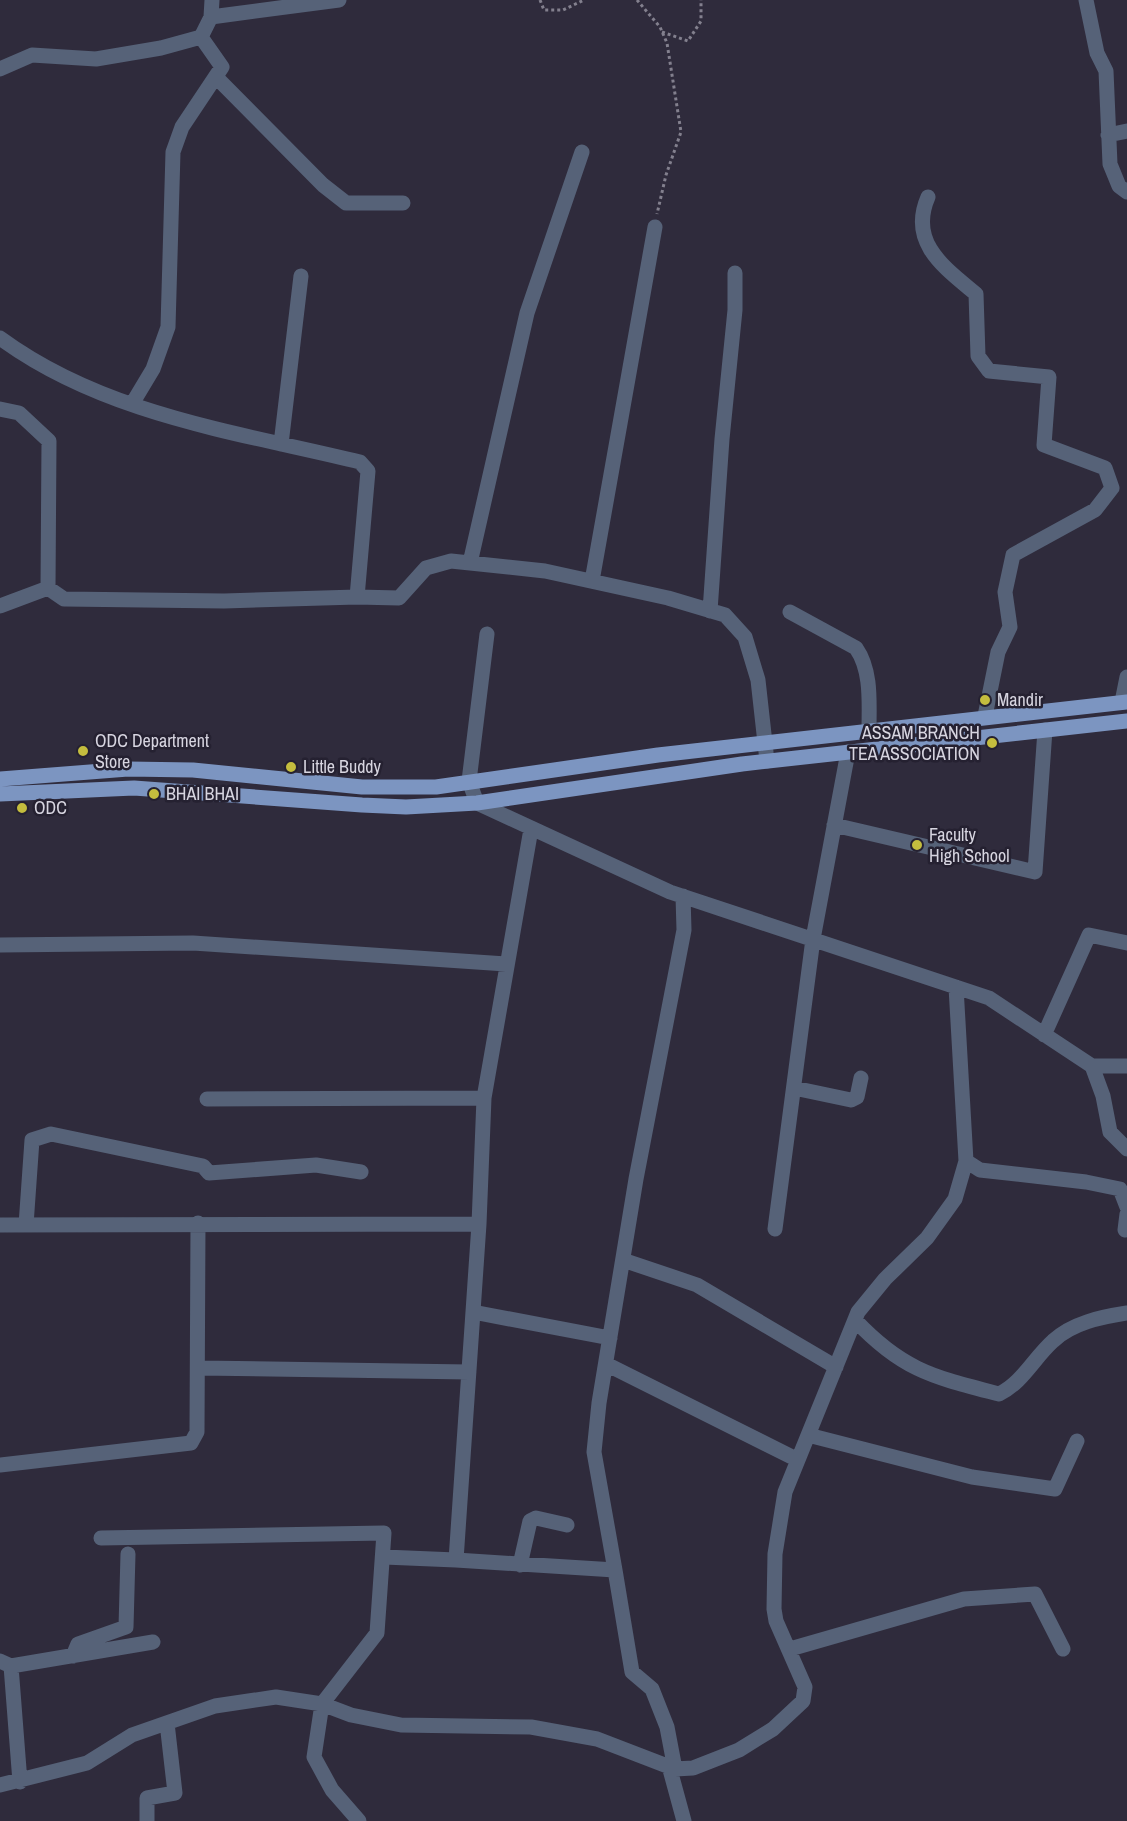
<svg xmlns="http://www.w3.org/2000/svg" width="1127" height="1821" font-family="'Archivo Narrow',sans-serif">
<rect width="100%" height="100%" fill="#2f2b3c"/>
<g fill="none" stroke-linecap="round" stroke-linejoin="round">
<path stroke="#83808e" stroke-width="3" stroke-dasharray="3 3" stroke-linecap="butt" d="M540,0L544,10H563L584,0
M637,0L660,27L667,43L681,132L666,175L657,214
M662,32L688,41L701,21V0"/>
<path stroke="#566278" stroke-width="15" d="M1086,0L1097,53L1106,71L1110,164L1119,186L1127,192
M211,17L339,0
M0,69L32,55L96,59L161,48L201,37L211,17L212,0
M216,77L323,185L346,203H403
M1108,135L1127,131
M928,197C908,243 945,268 976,294L978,356L989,371L1049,377L1044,445L1105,468L1112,488L1095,510L1013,555L1005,592L1010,627L998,652L985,716
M0,338C105,415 237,432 360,462L368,471L357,597L399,598L426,568L451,561L545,571L668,598L725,615L745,637L758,680L767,761
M132,404L153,369L168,327L173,152L182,127L222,67L201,37
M0,409L19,413L49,441L48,588
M281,444L301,276
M470,563L527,313L582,152
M592,581L655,227
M0,606L48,588L64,599L224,601L357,597
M710,611L722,439L735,310V273
M790,612L856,648C872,671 869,703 869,730
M487,634L469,781L477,803L670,892L989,998L1092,1066L1103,1096L1110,1132L1127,1149
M1122,702L1127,677
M834,825L1035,872L1045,730
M0,945L193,943L506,964
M1044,1035L1089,935L1127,943
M1092,1066H1127
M794,1088L851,1100L857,1097L861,1078
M207,1099L484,1098
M966,1161L980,1170L1086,1182L1120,1189L1127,1207
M0,1225L479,1224
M26,1225L32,1140L51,1134L203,1166L209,1173L316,1165L361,1172
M775,1229L813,939L848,752
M1125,1230L1127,1214
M623,1260L697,1285L836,1367
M473,1312L610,1338
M855,1320C903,1371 934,1377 999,1394C1022,1383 1034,1358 1053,1341C1072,1323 1101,1317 1127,1313
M606,1364L798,1460
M199,1368L469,1372
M808,1435L972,1477L1055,1489L1077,1441
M0,1465L191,1443L197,1432L198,1223
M101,1538L384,1533L377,1633L322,1704L314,1757L332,1790L359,1821
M384,1557L456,1560
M520,1565L530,1521L536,1518L567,1525
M615,1570L594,1452L599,1403L636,1179L684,930L683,896
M790,1649L964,1599L1035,1594L1063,1649
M73,1656L78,1644L126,1627L128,1554
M0,1661L11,1666L20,1782
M11,1666L153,1642
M669,1766L684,1821
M675,1769L693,1768L739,1750L773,1729L803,1701L805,1687L776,1621L774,1609L775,1554L785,1492L858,1312L885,1279L927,1238L955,1199L966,1161L956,987
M0,1785L87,1763L132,1735L215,1706L276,1697L322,1704L351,1715L401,1725L531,1727L597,1739L675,1769L667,1727L652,1689L632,1672L615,1570L456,1560L479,1224L484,1098L531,829
M147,1821V1798L175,1793L167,1723"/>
<path stroke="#7c95c1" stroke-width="15" d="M0,779L128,769L193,770L362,787H436L658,755L1127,702
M0,794L134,788L362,805L406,807L477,803L742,764L1127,721"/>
</g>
<g fill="#c4bd3e" stroke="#252131" stroke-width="2">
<circle cx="985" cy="700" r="6"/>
<circle cx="992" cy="743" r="6"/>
<circle cx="83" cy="751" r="6"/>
<circle cx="291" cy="767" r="6"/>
<circle cx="154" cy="794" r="6"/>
<circle cx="22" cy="808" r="6"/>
<circle cx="917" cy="845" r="6"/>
</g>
<g text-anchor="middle" stroke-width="5" stroke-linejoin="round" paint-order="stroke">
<g font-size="18" fill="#d7d5e0" stroke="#252131" text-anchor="start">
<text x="997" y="706">Mandir</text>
<text x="980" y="739" text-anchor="end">ASSAM BRANCH<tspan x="980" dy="21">TEA ASSOCIATION</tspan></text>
<text x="95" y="747">ODC Department<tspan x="95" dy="21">Store</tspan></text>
<text x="303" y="773">Little Buddy</text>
<text x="166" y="800">BHAI BHAI</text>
<text x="34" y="814">ODC</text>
<text x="929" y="841">Faculty<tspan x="929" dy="21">High School</tspan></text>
</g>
</g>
</svg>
